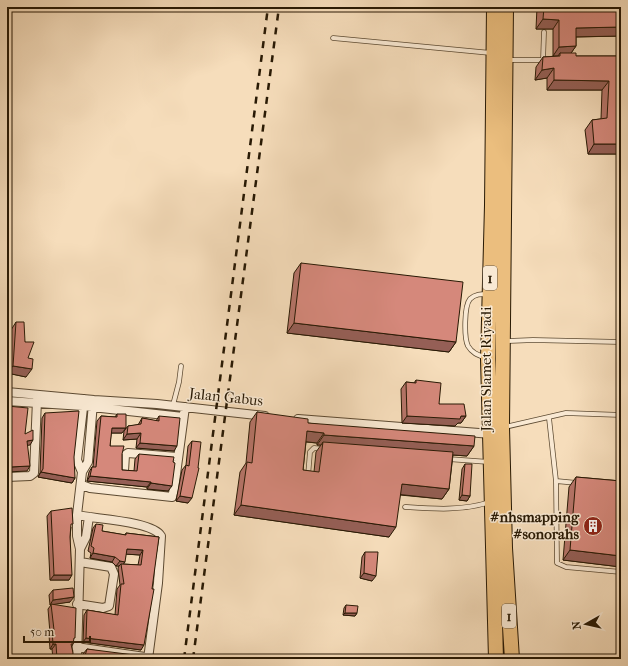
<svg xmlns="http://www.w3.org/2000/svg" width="628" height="666" font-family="'IM FELL French Canon',serif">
<rect width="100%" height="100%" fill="#f6ddbb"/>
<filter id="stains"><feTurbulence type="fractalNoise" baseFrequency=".005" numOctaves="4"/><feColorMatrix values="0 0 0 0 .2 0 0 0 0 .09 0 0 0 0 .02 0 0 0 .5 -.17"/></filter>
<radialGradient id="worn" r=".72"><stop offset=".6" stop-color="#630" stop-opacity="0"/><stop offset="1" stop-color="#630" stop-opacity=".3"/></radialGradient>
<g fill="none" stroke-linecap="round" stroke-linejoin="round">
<g stroke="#5c4a32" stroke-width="5.5">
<path id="lane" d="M333,38L491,53
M508,60H545
M543,60L544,32
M505,341L533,340L621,342
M486,358C478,355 472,353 468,346C464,338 464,306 470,299C475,294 481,294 488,294
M173,405L179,382L181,366
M549,418L556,481L557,563L566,567L621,572
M505,427L566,413L621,415
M448,459L489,462
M308,476L310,452L314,448L323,449
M556,481L577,483
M405,507C435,509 462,511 490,502"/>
</g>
<g stroke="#5c4a32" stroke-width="10">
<path id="street" d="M7,392L94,400L157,404L265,416
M84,399L77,460L82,472L77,515C94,519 153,521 161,536L158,583L148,659
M7,401L83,406L183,417
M298,419L492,434
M124,471L125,455L128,453L177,457
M82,472L88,462L93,403
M7,477L30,476L34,473L37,400
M82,485L90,488L172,497L174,489L185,407
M80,549L86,537L89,517
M77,604L103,608L109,606L114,574L111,567L80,562
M76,647L145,657
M77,659L80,549L77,536V515"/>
</g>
<g stroke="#281904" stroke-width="16">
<path id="highway" d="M494,7L492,205L488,359L496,659
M506,7L502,427L505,548L512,659"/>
</g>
<use href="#lane" stroke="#f9e9d3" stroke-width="4"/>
<use href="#street" stroke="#f9e9d3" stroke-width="8"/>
<use href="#highway" stroke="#ebbe7e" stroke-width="14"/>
<path stroke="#281904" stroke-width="2.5" stroke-dasharray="7 7" stroke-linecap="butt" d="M184,659L268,7
M193,659L279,7"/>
</g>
<path fill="#b7756a" stroke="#281904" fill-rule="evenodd" d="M537,7H621V36L576,37V46L571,53L576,56H621V91H620L619,118L621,150L618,154H588L585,130L592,120L601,119L602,90H547V78L535,80L536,67L543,57L558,56H553V29H536Z
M301,263L456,342L449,352L287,333L294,273Z
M16,322L25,342L26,377L7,373L11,330Z
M416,380L439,404L466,416L461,423H458L455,426L402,423L401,389L406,382L414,383Z
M257,412L308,423L474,446L467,456L453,455L449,489L442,499L400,495L389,537L234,515L240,472L246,463L250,422ZM306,442L317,443V445H321L316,452L314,472L303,470Z
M45,413L75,478L72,483L38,477L40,473L42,418Z
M117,414L122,433H111L110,446L122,454V470L134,471L135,459L139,454L168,491L147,489V487L87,481L89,472L92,467H93L97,421L101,416L115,417Z
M159,416L174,451L136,448L137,439L123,440L124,431L128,426L138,425L142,418L156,421Z
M192,441L188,503L176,501L182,470L186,465L188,446Z
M465,464L470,496L467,501L459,500L462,469Z
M576,477L621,481V567L563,560L569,487Z
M51,511L71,527L70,537L69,580H50L47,516Z
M96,524L102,531L125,535L126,533L159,537L141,650L83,642L84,615L87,610L115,615L117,589L120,585L118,568L119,566H116L112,562L90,558L91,553L88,551L93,528ZM126,554L140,555L138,565L123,564Z
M365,552L372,581L360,578L362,557Z
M53,590L70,602L52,604L73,641V644L72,646V659H53L52,649H50L49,635L50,633L48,609L51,605H50L49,595Z
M346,605L357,613L355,616L343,615L344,608Z
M87,649L142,659H82L83,654Z"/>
<path fill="#955f56" stroke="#281904" d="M543,19L559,20L553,29H536Z
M621,27V36L569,37L576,28Z
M576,46L569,56L560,53L558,56H553L559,47Z
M554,68L547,78L535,80L542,70Z
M554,80L609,81L602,90H547Z
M594,144H621V150L618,154H588Z
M294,323L456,342L449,352L287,333Z
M13,366L32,369L26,377L7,373Z
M407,416H466L461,423H458L455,426L402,423Z
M112,428H126L122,433H108Z
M307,431L324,433L317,443L300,441Z
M141,433L137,439L123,440L127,434Z
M324,435L474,446L467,456L322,445L323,442L321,445H317Z
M33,440L30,445L24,446L27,441Z
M140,443L177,446L174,451L136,448Z
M30,466L27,471L7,472V469L10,467Z
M41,472L75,478L72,483L38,477Z
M90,476L151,482L147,487L87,481Z
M151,483L172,486L168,491L147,489Z
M402,484L449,489L442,499L395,494Z
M462,495L470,496L467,501L459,500Z
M180,496L192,498L188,503L176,501Z
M241,505L396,527L389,537L234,515Z
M127,549L143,550L140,555L124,554Z
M570,550L621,556V567L563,560Z
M93,553L115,557L112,562L90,558Z
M120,561L125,562L122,566L121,564L119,566H116Z
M364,573L376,576L372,581L360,578Z
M54,575H72L69,580H50Z
M74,597L70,602L50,605L53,600Z
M345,613H357L355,616L343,615Z
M86,638L144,645L141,650L83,642Z
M53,644H56L52,649H50Z"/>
<path fill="#d5887b" stroke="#281904" d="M544,7H621V27L576,28V46L559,47V20L543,19Z
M560,53H576V56H621V81L619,118H621V144H594L592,120L607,118L609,81L554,80V68L542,70L543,57L560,56Z
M301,263L463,282L456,342L294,323Z
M16,322H24L25,342H34L28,358L33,359L32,369L13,366Z
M416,380L441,383L439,404H464L466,416H461L460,419L407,416L406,382L416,383Z
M7,406L28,408L25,434L33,430V440L27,441L30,466L10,467L7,469Z
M79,411L74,457L75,478L41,472L43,469L45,413Z
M257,412L308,419V423L475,436L474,446L324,435V433L307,431L303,470L319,472L323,442L453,452L449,489L402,484L396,527L241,505L247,462L252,463Z
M117,414H126V428H112L110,446H124L122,454V470L137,471L139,454L174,457L173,462L175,463L172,486L151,483V482L90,476L92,467H96L101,416L117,417Z
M159,416L180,418L177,446L140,443L141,433L127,434L128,426L141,424L142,418L159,421Z
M192,441L201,442L198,468H199L192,498L180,496L186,465L189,466Z
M465,464H472L470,496L462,495Z
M576,477L621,481V556L570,550Z
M72,508L73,524H71L70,537L72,575H54L51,511Z
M96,524L103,525L102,531L126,535V533L159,537L152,589H154L144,645L86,638L87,610L118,615L121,584H124L121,564L141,565L143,550L127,549L125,562L120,561L115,557L93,553L94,548L91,546Z
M365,552H378L376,576L364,573Z
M73,588L74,597L53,600V590Z
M51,604L76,608L75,638H74L73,644H71L73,653L72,659H57L56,644H53L52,630H54Z
M346,605L358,606L357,613H345Z
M87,649L142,656V659H84Z"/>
<defs>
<g id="building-disc" transform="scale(1)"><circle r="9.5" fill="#8f2418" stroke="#f9e9d3"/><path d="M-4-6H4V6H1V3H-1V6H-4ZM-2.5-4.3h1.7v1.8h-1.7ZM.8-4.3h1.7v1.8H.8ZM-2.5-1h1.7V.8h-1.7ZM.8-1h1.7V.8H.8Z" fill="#fff"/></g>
</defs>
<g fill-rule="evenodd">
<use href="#building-disc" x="593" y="526"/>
</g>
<g text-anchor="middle" stroke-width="3" stroke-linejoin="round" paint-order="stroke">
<g fill="#f9e9d3" stroke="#675742" stroke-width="1">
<rect x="483" y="266" width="14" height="24" rx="3"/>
<rect x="502" y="604" width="14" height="24" rx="3"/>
</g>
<g font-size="14" font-weight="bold" fill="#281904">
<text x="490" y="283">1</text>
<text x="509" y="621">1</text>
</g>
<g font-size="15" fill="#281904" stroke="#f9e9d3">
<text transform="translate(486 369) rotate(-90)" y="5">Jalan Slamet Riyadi</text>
<text transform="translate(226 397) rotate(6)" y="5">Jalan Gabus</text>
</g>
<g font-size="15" font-weight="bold" fill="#281904" stroke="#f9e9d3" text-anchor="end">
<text x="579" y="522">#nhsmapping<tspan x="579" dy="17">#sonorahs</tspan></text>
</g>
</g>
<rect width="628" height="666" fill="none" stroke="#f6ddbb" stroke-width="24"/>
<rect x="8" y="8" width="612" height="650" fill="none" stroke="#281904" stroke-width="2"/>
<rect x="12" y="12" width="604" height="642" fill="none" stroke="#281904"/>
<g transform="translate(586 624) rotate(262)" stroke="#f9e9d3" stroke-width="3" paint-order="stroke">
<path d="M0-3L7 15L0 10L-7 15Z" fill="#281904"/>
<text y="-6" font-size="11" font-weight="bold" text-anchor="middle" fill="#281904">N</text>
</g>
<path d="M24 636v6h66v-6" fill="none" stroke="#281904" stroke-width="2"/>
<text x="30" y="636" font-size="12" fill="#281904" stroke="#f9e9d3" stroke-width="3" paint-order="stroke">50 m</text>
<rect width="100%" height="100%" filter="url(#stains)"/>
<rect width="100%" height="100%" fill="url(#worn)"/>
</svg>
